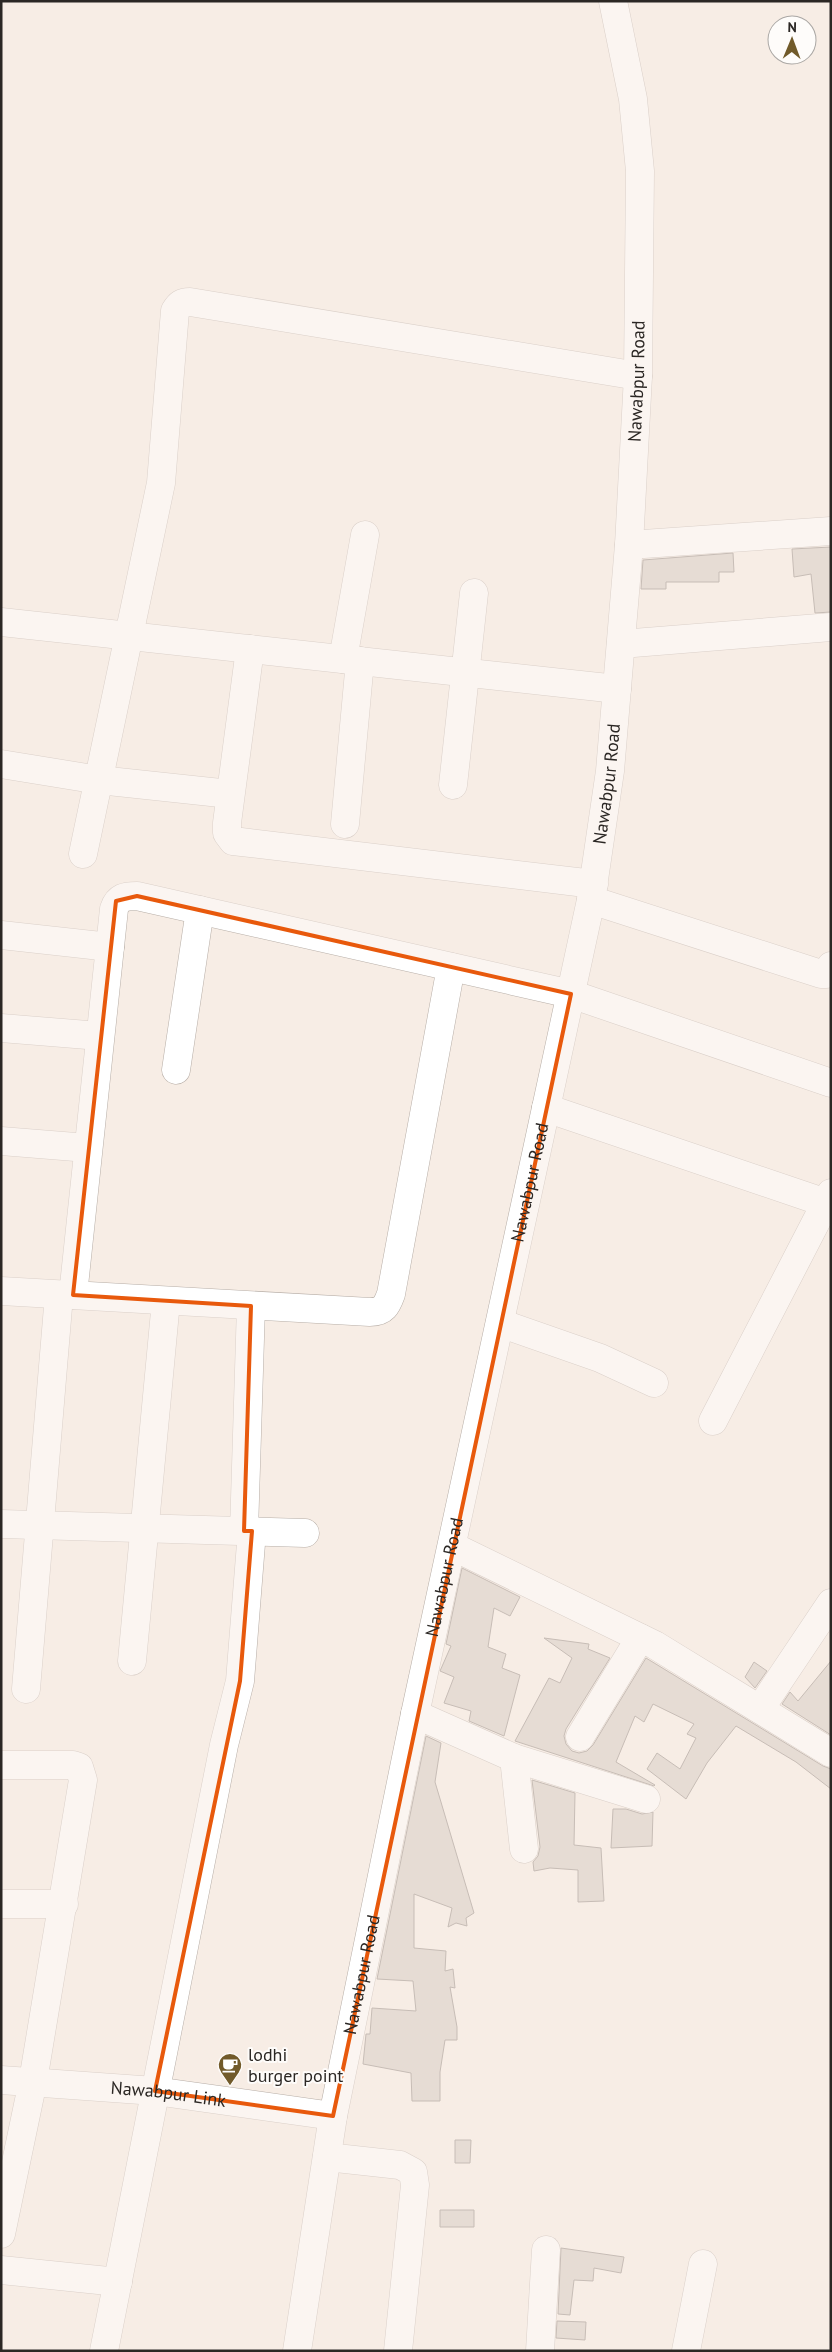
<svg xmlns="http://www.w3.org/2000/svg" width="832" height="2352" font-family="'PT Sans',sans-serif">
<rect width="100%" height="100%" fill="#f7ede5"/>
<path fill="#d0c7bf" stroke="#8c837c" d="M831,547V612L815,613L811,574L794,577L792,549Z
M733,553L734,572H719V582H666V589H641L643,560Z
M462,1568L520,1597L510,1616L494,1608L488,1647L506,1654L502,1668L520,1675L504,1736L469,1721L471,1711L444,1703L454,1677L440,1671L451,1646L446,1644Z
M544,1638L589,1644L588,1649L610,1658L566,1729L564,1736L566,1744L572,1751L579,1753L587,1751L593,1745L646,1658L823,1766L831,1769V1789L796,1762L736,1726L707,1763L686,1799L647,1769L657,1753L680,1769L696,1738L687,1734L694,1724L653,1704L644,1722L635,1716L616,1762L655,1785L654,1786L515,1741L549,1678L560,1683L572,1658Z
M831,1661V1735L782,1704L790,1692L798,1701Z
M754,1662L767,1671L755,1688L745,1677Z
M426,1736L441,1743L435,1782L474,1913L466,1918L467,1926L456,1923L448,1927L452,1908L414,1894V1948L446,1951L445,1971L453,1969L455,1988L450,1987L457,2027V2040H445L440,2072V2101H412L411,2073L363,2064L366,2034H370L372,2008L416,2011L413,1981L377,1979Z
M532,1780L575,1793L574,1845L601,1848L604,1901L578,1902V1870L550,1868L534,1871L533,1862L538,1856L540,1847Z
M613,1809H626L642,1814L653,1812L652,1846L611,1848Z
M455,2140H471L470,2163H455Z
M440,2210H474V2227H440Z
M561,2248L624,2257L621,2273L594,2268L593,2281L574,2280L570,2315L558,2314Z
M557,2321L586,2322L585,2340L556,2338Z"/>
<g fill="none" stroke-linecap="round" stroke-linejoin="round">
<g stroke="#b7aea7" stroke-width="29">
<g id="minor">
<path d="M629,545L831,531"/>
<path d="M1,622L617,689"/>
<path d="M621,644L831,627"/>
<path d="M250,649L227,823V833L233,841L594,884"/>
<path d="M343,659L365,535"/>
<path d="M1,764L99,780L230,794"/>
<path d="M453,785L474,593"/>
<path d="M345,824L360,661"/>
<path d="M83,854L161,483L175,311C179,304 182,302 190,302L638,376"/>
<path d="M591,900L821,974H826L831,966"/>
<path d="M1,935L110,947"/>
<path d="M1,1028L100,1036"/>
<path d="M176,1070L200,910"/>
<path d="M546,1108L826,1203"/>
<path d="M1,1141L88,1148"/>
<path d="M1,1291L370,1312C384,1312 387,1305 391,1294L451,967"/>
<path d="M73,1295L114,909C118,897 125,896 137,896L571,994L831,1083"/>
<path d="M500,1323L600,1358L654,1383"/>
<path d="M713,1421L831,1193"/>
<path d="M1,1524L305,1533"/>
<path d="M244,1531L251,1306"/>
<path d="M452,1546L655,1645L831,1753"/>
<path d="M132,1661L166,1301"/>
<path d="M26,1689L59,1295"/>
<path d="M760,1709L831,1603"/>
<path d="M415,1714L514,1758L646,1799"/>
<path d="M580,1737L640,1638"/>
<path d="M514,1758L524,1849"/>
<path d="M1,1765H73L79,1767L83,1780L33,2081L1,2234"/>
<path d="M1,1904H64"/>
<path id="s1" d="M1,2080L155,2091L333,2116"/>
<path d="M327,2157L400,2165L413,2172L415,2185L398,2351"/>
<path d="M1,2270L118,2282"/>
<path d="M104,2351L224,1745L240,1681L252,1531"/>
<path id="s2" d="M297,2351L333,2116L415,1714L591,900L610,771L629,545L638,376L640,171L633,99L613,1"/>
<path d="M540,2351L546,2250"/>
<path d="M686,2351L703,2264"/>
</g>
</g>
<use href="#minor" stroke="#fff" stroke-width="28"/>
</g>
<path d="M0 0H832V2352H0ZM137,896L571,994L333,2116L155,2091L240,1681L252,1531H244L251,1306L73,1295L116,901Z" fill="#f7ede5" fill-opacity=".55" fill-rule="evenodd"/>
<path fill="none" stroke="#e8590c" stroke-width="4" stroke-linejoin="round" d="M137,896L571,994L333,2116L155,2091L240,1681L252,1531H244L251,1306L73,1295L116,901Z"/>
<defs>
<g id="cafe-pin" transform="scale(1.25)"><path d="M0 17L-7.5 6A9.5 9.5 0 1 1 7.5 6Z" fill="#715a2a" stroke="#fefcfa"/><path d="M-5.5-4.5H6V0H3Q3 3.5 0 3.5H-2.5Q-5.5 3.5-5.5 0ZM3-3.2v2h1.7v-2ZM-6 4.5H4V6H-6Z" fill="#fff"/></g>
</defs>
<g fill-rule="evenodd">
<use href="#cafe-pin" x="230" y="2065"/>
</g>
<g text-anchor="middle" stroke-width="4" stroke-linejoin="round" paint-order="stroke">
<g font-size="18" fill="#2b2724" stroke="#fefcfa">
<text dy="6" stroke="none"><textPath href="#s2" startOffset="2002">Nawabpur Road</textPath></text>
<text dy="6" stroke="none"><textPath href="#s2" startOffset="1598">Nawabpur Road</textPath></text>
<text dy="6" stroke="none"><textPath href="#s2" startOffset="1192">Nawabpur Road</textPath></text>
<text dy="6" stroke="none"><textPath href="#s2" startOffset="788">Nawabpur Road</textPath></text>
<text dy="6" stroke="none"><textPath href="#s2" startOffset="382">Nawabpur Road</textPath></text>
<text dy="6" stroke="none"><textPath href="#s1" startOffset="168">Nawabpur Link</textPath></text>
</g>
<g font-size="18" fill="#2b2724" stroke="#fefcfa" text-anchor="start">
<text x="248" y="2061">lodhi<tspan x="248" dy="21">burger point</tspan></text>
</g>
</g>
<rect width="832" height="2352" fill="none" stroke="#2b2724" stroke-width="5"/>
<g transform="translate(792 40) rotate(1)"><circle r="24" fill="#fefcfa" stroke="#aaa7a4"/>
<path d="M0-4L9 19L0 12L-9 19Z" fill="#715a2a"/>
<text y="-8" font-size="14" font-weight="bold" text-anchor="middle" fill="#2b2724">N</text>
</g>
</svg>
